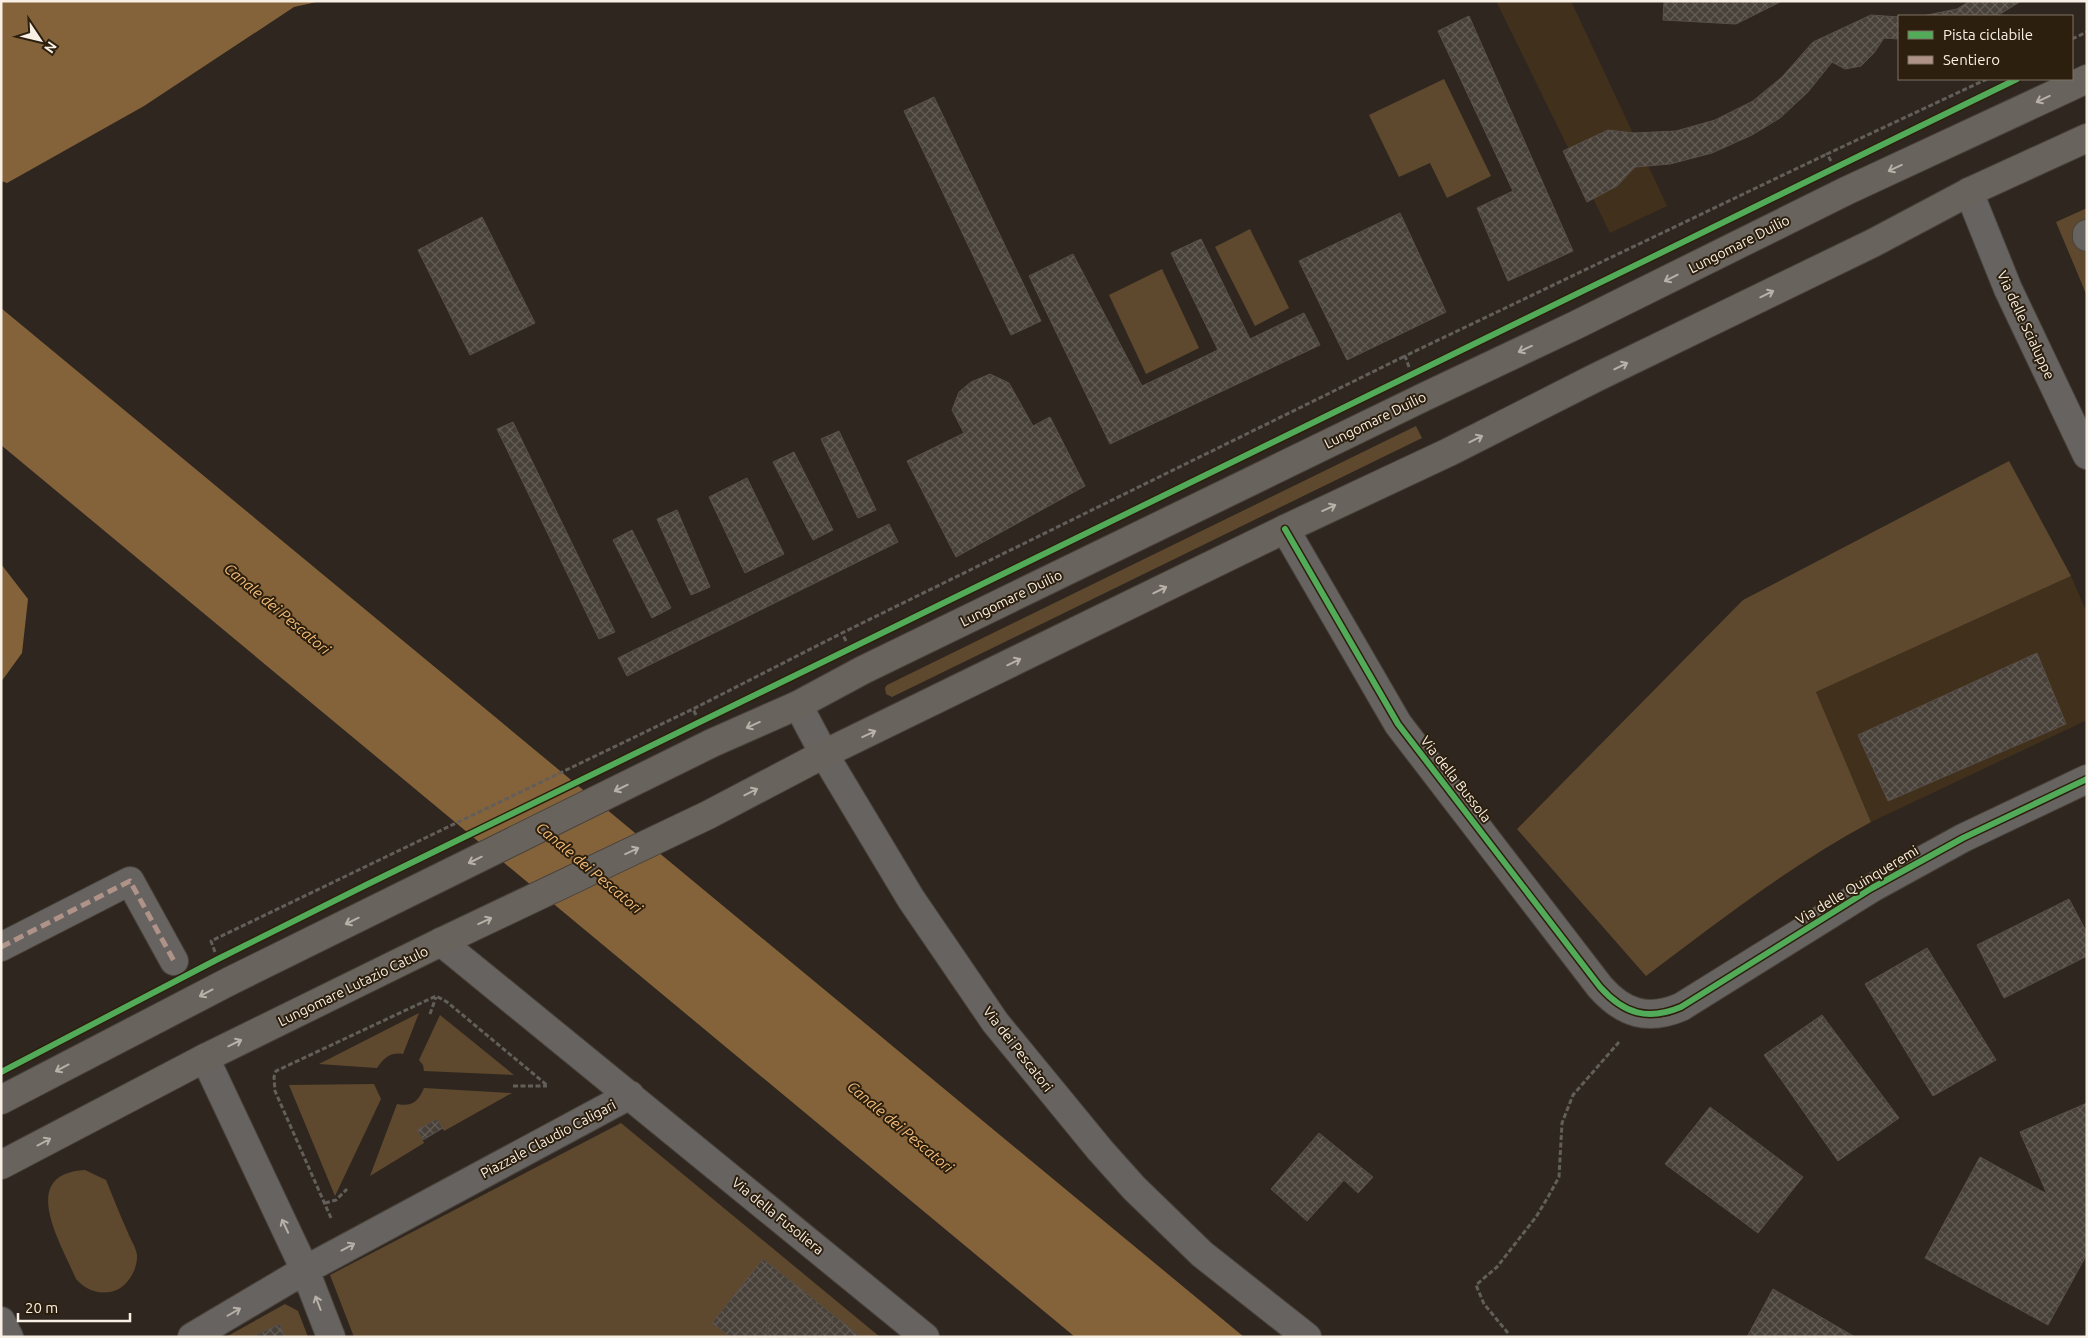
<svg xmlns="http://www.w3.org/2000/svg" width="2088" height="1338" font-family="Ubuntu,sans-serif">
<defs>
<pattern id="building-cross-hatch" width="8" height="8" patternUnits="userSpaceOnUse" patternTransform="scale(1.25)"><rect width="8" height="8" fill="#48413a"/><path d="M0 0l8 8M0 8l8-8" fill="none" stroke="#635d56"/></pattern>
</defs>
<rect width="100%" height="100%" fill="#2f271f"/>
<path fill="#41301c" d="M1496,1H1571L1667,206L1610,233Z
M2071,576L2087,613V720L1871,822L1816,692Z"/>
<path fill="#5f492e" d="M1444,79L1491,176L1447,198L1430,163L1399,177L1369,115Z
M2087,208V296L2056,222Z
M1250,229L1289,308L1255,326L1215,247Z
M1162,269L1199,348L1146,374L1109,295Z
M1416,426L1422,438L892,697L886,694L885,688L887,685Z
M2009,461L2071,576L1816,692L1871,822C1791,865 1719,921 1646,976L1517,829L1743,600Z
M419,1013L403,1054C390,1052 384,1058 377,1068L319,1064Z
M440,1015L514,1075L424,1071L423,1065L419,1060Z
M374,1084L381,1099L335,1196L289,1085Z
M424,1088L512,1093L444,1131L437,1119L418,1130L424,1143L370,1176L397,1104C412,1107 418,1102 424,1088Z
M621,1123L880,1337H354L330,1275Z
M85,1170L106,1180C113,1197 120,1215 128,1233C131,1240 136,1248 137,1255C138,1270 126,1290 110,1292C96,1294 85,1289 76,1279C61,1243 17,1174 85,1170Z
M285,1304L298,1311L308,1337H285L280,1324L252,1337H226Z"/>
<path fill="#85633a" d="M1,1H321L294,7L144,106L7,183L1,181Z
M1,308L1244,1337H1075L1,445Z
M1,564L28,599L22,653L1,682Z"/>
<path fill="url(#building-cross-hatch)" stroke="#574f48" d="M1664,1H1782L1736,24L1663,20Z
M1970,1H2021L1997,16H1922L1957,9Z
M1871,15L1899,17V39L1884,38L1874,53L1861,66L1845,69L1832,62L1808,92L1780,118L1752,135L1712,153L1670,164L1635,167L1617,186L1587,202L1563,151L1608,130L1634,133L1676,131L1715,120L1753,101L1782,77L1813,42Z
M1469,16L1573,251L1508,281L1477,208L1513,191L1438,31Z
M934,97L1041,321L1011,335L904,111Z
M1400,213L1446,312L1347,360L1299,261Z
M482,217L535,323L470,355L418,250Z
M1201,239L1250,339L1304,313L1320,345L1110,444L1029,276L1073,254L1142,386L1218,350L1171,253Z
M990,374L1009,383L1033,426L1050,417L1085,486L956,557L907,461L964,433L952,410L959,392L971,382Z
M513,422L615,632L599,639L497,429Z
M839,431L876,510L858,518L821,439Z
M794,452L833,530L813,540L773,462Z
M747,478L784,554L745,573L709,497Z
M677,510L710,587L691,595L657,519Z
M889,524L898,542L627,676L618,658Z
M632,530L671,608L652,618L613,540Z
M2037,653L2066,724L1888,801L1858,735Z
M2069,899L2087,933V956L2004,998L1977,945Z
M1927,948L1996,1060L1933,1096L1865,984Z
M1822,1015L1899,1118L1838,1161L1764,1055Z
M2087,1103V1254L2048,1325L1925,1258L1980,1157L2047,1194L2020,1132Z
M1710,1107L1803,1177L1758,1233L1665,1164Z
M437,1119L443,1128L423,1140L417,1130Z
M1319,1133L1373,1177L1358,1193L1344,1180L1307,1221L1271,1189Z
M763,1259L861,1337H730L712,1323Z
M1773,1289L1855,1337H1747Z
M798,1290L833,1320L819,1337H773L765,1331Z
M280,1324L285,1337H252Z"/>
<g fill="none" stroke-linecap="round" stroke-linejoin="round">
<g stroke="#4a433c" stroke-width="30">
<path id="minor" d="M1969,192L2008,289L2087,455
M2087,234V237
M1285,529L1398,724L1600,987C1624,1014 1648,1021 1681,1007L1872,888L1963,838L2087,779
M798,705L824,754L911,899L995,1022L1100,1150L1134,1188L1202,1254L1307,1337
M441,942L925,1337
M1,947L130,881L174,961
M205,1058L305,1270L331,1337
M1,1321L9,1337
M192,1337L305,1270L630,1095"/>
</g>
<g stroke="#4a433c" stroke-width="30">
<path id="major" d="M1,1100L230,981L712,743L798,705L863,670L1424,397L1576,325L1846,191L2087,79
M1,1165L205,1058L441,942L708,815L824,754L1285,529L1449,452L1595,378L1873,243L1969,192L2087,138"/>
</g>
<path stroke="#625e59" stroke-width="3" stroke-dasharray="5 2.5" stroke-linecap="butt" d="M2072,39L2087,32
M1831,161L1827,154L1987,79
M1409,367L1405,356L1827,154
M846,641L842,633L1405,356
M696,715L693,709L842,633
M215,952L211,941L693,709
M430,1014L436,997
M513,1086H547
M325,1203L336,1200L347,1189
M331,1218L275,1091L274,1077L276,1071L436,996L447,1002L548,1086
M1508,1333L1484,1304L1476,1285L1497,1267L1536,1217L1548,1197L1559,1177L1562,1123L1573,1095L1619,1042"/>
<use href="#minor" stroke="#676360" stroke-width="28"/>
<use href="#major" stroke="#69635e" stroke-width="28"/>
<path stroke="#af9288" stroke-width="5" stroke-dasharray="10 5" stroke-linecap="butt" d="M1,947L130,881L174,961"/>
<g stroke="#2c1f0e" stroke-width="9">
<path id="cycleway" d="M1285,529L1398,724L1600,987C1624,1014 1648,1021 1681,1007L1872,888L1963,838L2087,779
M1,1072L218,959L368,884L2017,79"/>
</g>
<use href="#cycleway" stroke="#51ab58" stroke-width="6"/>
</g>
<defs><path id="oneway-shaft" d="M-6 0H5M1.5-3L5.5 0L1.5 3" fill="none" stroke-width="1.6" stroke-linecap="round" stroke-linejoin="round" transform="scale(1.25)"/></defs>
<g stroke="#b8b1a8">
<use href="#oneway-shaft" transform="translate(2043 99) rotate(155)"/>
<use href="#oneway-shaft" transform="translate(1895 168) rotate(155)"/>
<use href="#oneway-shaft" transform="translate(1671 278) rotate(153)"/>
<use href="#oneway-shaft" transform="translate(1767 294) rotate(-26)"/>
<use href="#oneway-shaft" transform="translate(1525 349) rotate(155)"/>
<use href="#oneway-shaft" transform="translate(1621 366) rotate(-26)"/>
<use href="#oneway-shaft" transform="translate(1476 439) rotate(-27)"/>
<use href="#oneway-shaft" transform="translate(1329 508) rotate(-25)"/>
<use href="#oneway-shaft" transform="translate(1160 590) rotate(-26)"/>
<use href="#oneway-shaft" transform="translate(1014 662) rotate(-26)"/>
<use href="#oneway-shaft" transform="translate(753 725) rotate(156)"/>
<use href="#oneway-shaft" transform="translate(869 734) rotate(-25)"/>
<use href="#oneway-shaft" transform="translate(621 788) rotate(154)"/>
<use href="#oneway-shaft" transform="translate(751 792) rotate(-27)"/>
<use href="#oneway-shaft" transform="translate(632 851) rotate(-25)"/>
<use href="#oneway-shaft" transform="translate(475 860) rotate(154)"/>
<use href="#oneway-shaft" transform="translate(352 921) rotate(154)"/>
<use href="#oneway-shaft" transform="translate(485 921) rotate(-25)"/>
<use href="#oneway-shaft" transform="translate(206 993) rotate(152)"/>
<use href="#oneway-shaft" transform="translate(235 1043) rotate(-26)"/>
<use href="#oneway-shaft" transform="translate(62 1068) rotate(152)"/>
<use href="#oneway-shaft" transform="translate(44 1142) rotate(-28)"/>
</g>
<g stroke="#b7b1a9">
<use href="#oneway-shaft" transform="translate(285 1226) rotate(-115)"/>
<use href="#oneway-shaft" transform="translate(348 1247) rotate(-28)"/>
<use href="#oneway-shaft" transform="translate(318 1303) rotate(-111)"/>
<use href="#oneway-shaft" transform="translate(234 1312) rotate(-30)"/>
</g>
<g text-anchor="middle" stroke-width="4" stroke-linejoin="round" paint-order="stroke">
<g font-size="14" fill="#f9f0e5" stroke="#2c1f0e">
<text transform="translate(1739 244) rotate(-27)" y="5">Lungomare Duilio</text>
<text transform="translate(2026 325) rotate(65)" y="5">Via delle Scialuppe</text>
<text transform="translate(1375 420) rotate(-26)" y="5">Lungomare Duilio</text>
<text transform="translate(1011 598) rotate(-26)" y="5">Lungomare Duilio</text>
<text transform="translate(1456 779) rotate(52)" y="5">Via della Bussola</text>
<text transform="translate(1857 885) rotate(-31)" y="5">Via delle Quinqueremi</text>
<text transform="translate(353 986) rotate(-26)" y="5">Lungomare Lutazio Catulo</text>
<text transform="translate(1018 1049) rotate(52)" y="5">Via dei Pescatori</text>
<text transform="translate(548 1139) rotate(-28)" y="5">Piazzale Claudio Caligari</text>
<text transform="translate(778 1216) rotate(39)" y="5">Via della Fusoliera</text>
</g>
<g font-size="15" font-style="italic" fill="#f4bc79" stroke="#2c1f0e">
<text transform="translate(277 609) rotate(40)" y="5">Canale dei Pescatori</text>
<text transform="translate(589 868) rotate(40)" y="5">Canale dei Pescatori</text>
<text transform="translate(900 1127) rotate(40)" y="5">Canale dei Pescatori</text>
</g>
</g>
<rect width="2088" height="1338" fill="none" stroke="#f9f0e5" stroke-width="5"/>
<rect x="1898" y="15" width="175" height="65" fill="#2c1f0e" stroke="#7e7364"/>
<rect x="1908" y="31" width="25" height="8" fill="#51ab58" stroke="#7e7364"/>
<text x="1943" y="40" font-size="15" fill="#f9f0e5">Pista ciclabile</text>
<rect x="1908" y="56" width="25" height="8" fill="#af9288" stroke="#7e7364"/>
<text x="1943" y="65" font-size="15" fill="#f9f0e5">Sentiero</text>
<g transform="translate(40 40) rotate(125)" stroke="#2c1f0e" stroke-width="4" paint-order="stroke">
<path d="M0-4L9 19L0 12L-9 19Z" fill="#f9f0e5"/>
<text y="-8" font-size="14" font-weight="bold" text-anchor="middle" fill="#f9f0e5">N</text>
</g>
<path d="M18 1313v8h112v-8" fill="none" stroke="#f9f0e5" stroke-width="2.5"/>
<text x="25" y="1313" font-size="15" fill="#f9f0e5" stroke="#2c1f0e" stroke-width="4" paint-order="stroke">20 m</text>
</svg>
